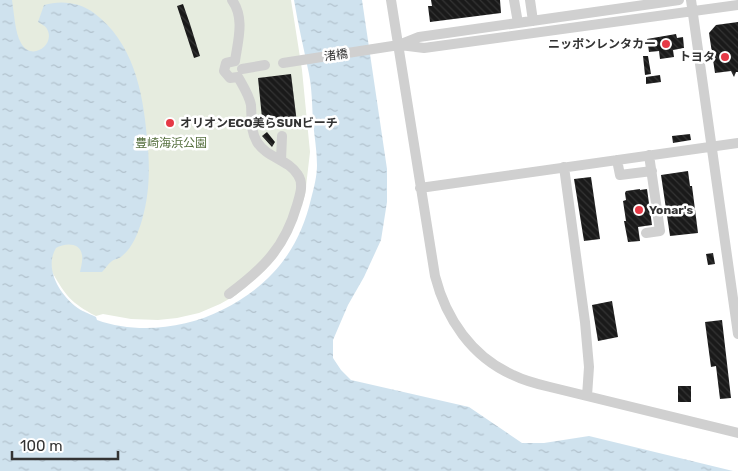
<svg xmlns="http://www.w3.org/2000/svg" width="738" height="471" font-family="Rubik,'Noto Sans JP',sans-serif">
<defs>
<pattern id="water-ripples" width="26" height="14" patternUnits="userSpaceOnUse" patternTransform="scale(1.25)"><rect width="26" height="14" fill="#cfe2ee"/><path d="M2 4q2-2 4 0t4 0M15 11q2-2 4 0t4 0" fill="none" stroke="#b2c2cd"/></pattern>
<pattern id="building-back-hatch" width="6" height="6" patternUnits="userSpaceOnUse" patternTransform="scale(1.25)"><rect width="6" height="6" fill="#1a1a1a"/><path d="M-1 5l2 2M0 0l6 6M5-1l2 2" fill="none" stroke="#333"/></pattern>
</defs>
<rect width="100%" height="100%" fill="#fff"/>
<path fill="#e6ecdf" d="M11,0H291L302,70L310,152L305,195L299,212L276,257L264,271L236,295L220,304L199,313L177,318L158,320L131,319L103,314L96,316C71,303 66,296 52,272Z"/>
<path fill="url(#water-ripples)" d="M0,0H12C14,12 15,33 21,43C31,62 56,45 47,29C46,26 41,24 38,22L44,5C60,0 80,2 94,13C133,42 143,91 147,138C150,165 150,193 142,220C138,233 133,247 122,256C119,259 115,259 112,261C108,264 105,269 102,272H80C81,267 83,260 82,255C80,242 65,243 56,248C44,268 59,293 75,306C81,311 90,314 96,317L97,320C136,334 185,329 222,310C270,286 299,251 311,199C314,188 317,176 317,165C317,150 314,135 313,120C312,105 312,89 309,74C304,49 298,25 294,0H362L387,169V202L381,240L364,277L348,305L333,340V358L341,370L351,380L469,407L522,443H544L589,436L733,471H0Z"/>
<path fill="url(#building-back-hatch)" d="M431,0H500L501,13L430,22L428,6H432Z
M183,4L190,24L200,56L194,58L177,6Z
M738,22V72H736L734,77L731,71L715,73L709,33L716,25Z
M676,34L677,38L683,37L684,48L673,50L674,57L660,59L659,51L649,52L647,39Z
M643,56H648L651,74L645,75Z
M291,74L297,123L263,128L258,78Z
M660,75L661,82L646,84V77Z
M267,132L275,142L272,147L262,136Z
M690,134L691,140L673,143L672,136Z
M688,171L690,186H692L698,233L670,236L661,175Z
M591,177L600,239L584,241L574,179Z
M640,189V190L647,189L652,225L638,227L640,241L628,242L624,221H626L623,201L626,200L625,193L626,191Z
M713,253L715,264L708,265L706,254Z
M612,301L618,337L598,341L592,305Z
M722,320L731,398L720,399L716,366L711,367L705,322Z
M678,386H691V402H678Z"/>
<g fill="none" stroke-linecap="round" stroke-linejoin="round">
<path stroke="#d0d0d0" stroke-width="10" d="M391,0L435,276C446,319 472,357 513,375C525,381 537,384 550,387L738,433
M514,0L518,23
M530,0L533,21
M691,0L738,334
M400,45L424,48L738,5
M283,63L399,45L419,37L679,0
M242,69L265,65
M281,160L282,136
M617,160L620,175L652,171
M564,167L585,322L589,367L587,396
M420,188L738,143
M646,233L660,231L649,155
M229,294C264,268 285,247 297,205C300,195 304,184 298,175C288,159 267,158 257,142C250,130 252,119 251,105C249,95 243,86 238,77L230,78L224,71L226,63L235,61C238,40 245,18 232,0"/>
</g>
<g fill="#e63946" stroke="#fff" stroke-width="2">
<circle cx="666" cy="44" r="5"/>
<circle cx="725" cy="57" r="5"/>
<circle cx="170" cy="123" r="5"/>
<circle cx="639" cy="210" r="5"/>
</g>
<g text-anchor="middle" stroke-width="5" stroke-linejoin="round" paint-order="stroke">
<g font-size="12" font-weight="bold" fill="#333" stroke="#fff" text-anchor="end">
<text x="656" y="48">ニッポンレンタカー</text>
<text x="715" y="61">トヨタ</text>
<text x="180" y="127" text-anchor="start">オリオンECO美らSUNビーチ</text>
<text x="649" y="214" text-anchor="start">Yonar's</text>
</g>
<g font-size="12" fill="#333" stroke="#fff">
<text transform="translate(336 55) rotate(-8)" y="4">渚橋</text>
</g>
<g font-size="12" fill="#56703f" stroke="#fff">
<text x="171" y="147">豊崎海浜公園</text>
</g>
</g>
<path d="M12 451v8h106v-8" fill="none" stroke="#333333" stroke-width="2.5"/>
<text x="20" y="451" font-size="15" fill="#333333" stroke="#ffffff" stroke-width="4" paint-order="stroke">100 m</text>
</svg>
